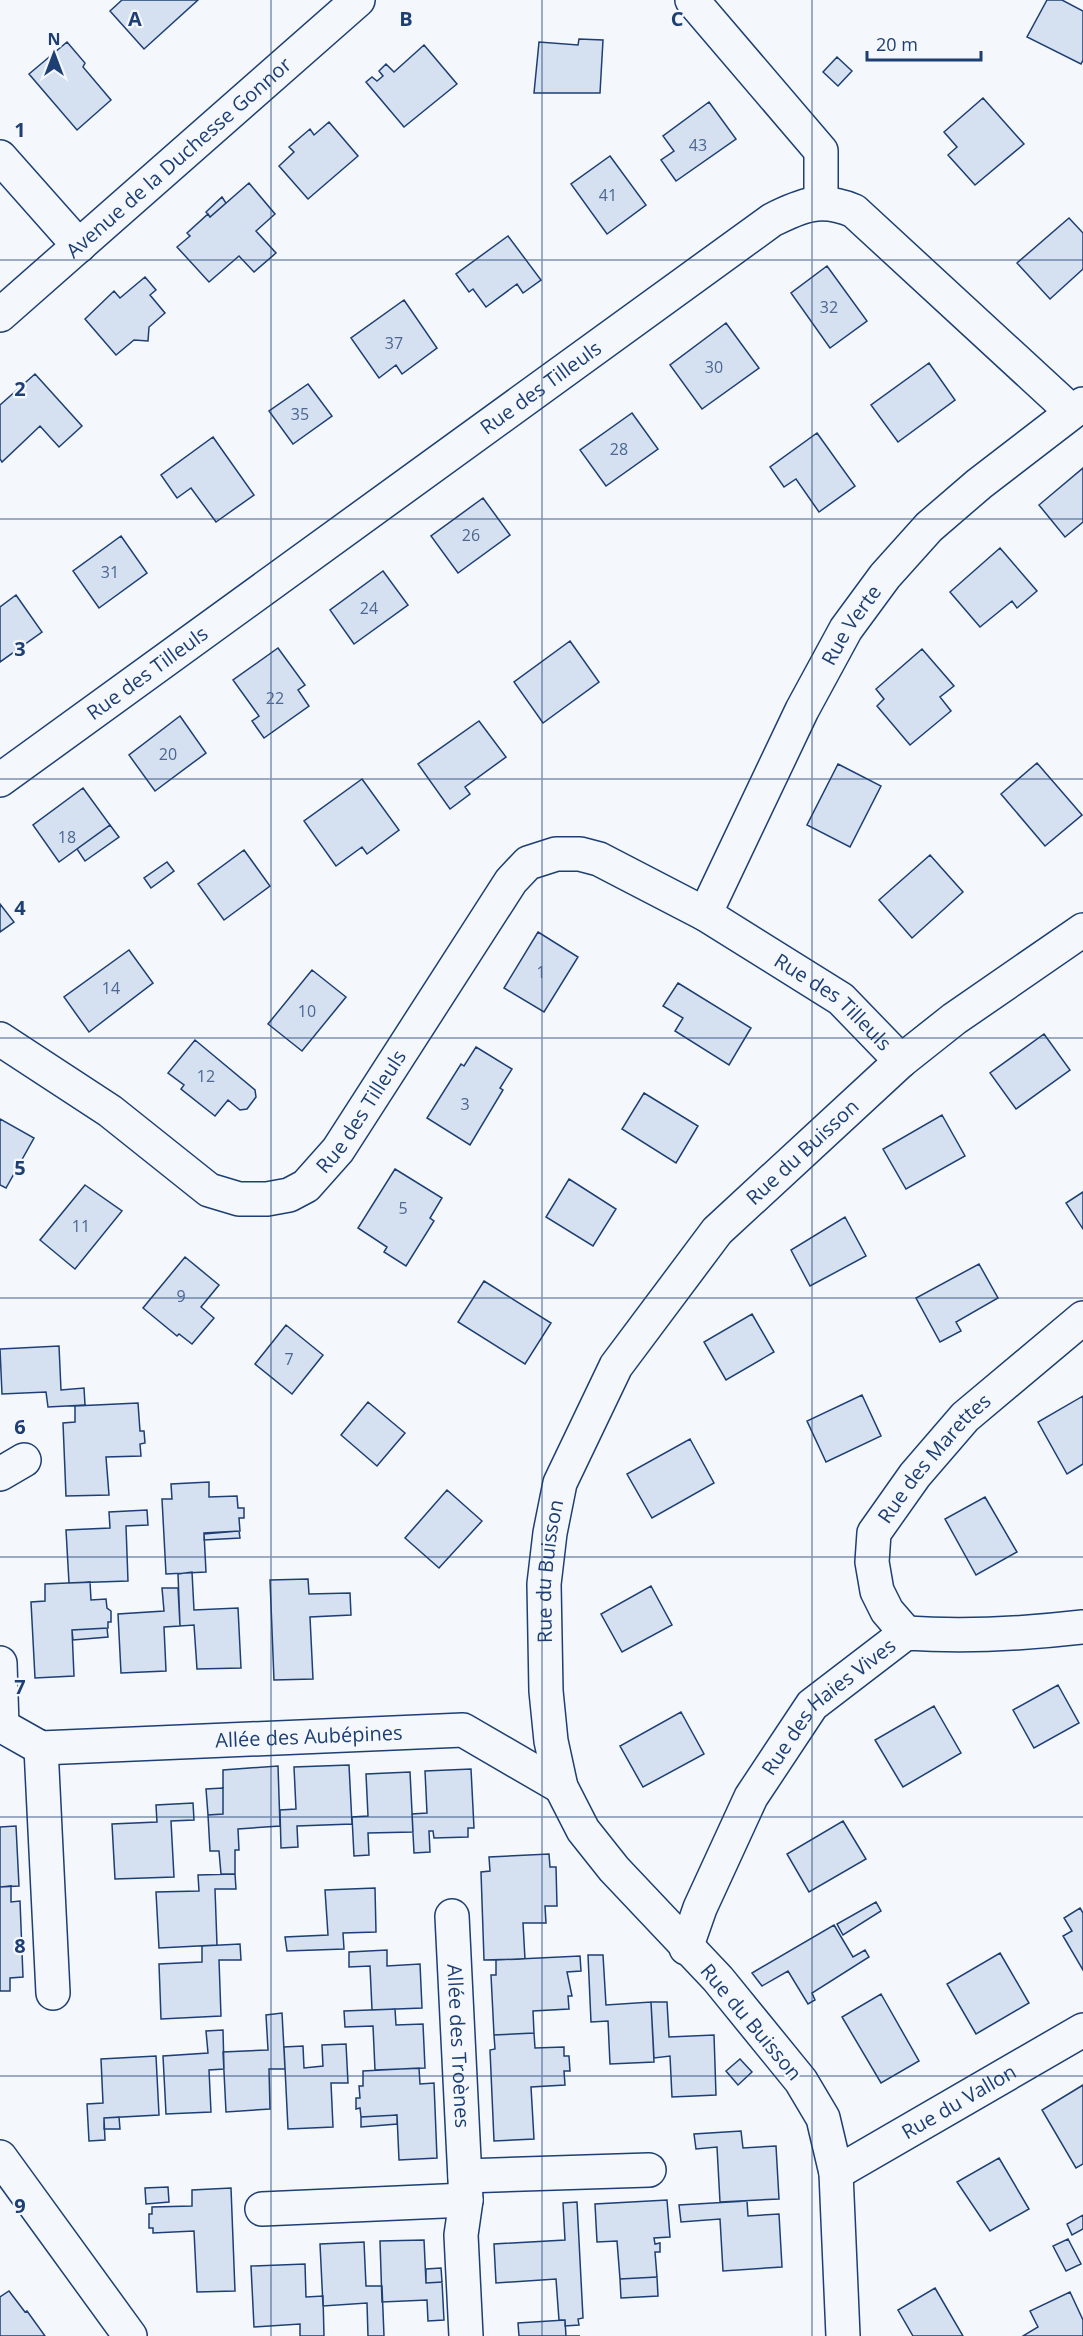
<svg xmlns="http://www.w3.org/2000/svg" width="1083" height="2336" font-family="'Open Sans',sans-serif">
<rect width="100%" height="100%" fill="#f4f7fb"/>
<path fill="#d5e0f0" stroke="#1d3f73" stroke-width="1.5" d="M122,0H198L144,49L110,11Z
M1047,0H1062L1083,11V60L1081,64L1027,37Z
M579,39L603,40L600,93H534L539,42L578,45Z
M67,42L85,63L83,67L111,100L77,130L29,74Z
M424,45L457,84L404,127L366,82L372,77L377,81L383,76L379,71L386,64L394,72Z
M837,57L852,71L838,86L823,72Z
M983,98L1024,144L975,185L948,155L957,147L944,132Z
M709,102L736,139L676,181L661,160L674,151L663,136Z
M329,122L358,156L308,199L279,166L294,152L289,147L310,129L314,135Z
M610,156L646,205L607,234L571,184Z
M249,183L275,214L256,231L276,253L254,272L239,256L209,282L177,247L190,236L187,233L208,214L210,217Z
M222,197L226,203L210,217L206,212Z
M1069,218L1083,233V269L1050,299L1017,263Z
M508,236L541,280L523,293L517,284L486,307L473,289L469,292L456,274Z
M827,266L867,321L830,348L791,293Z
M145,277L156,290L150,295L165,313L149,327L148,341L134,340L116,355L85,319L114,291L120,298Z
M404,300L437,348L402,374L396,365L379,378L351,338Z
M726,323L759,368L702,409L670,365Z
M929,363L955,400L898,442L871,405Z
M35,374L82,426L59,447L40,426L2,462L0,459V405Z
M308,384L332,416L293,444L269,411Z
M632,413L658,449L606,486L580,450Z
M817,433L855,486L819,512L796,479L784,487L770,467Z
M213,437L254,495L216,522L191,488L177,498L161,475Z
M1083,468V522L1065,537L1039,505Z
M483,498L510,535L458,573L431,536Z
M121,536L147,573L99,608L73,571Z
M1000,548L1037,591L1017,608L1012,601L980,627L950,592Z
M383,571L408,605L354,644L330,610Z
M16,595L42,632L0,662V607Z
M570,641L599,682L543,723L514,682Z
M278,648L305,685L298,690L309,706L264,738L252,721L259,716L233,680Z
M922,649L954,686L940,697L951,711L910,745L877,706L884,699L876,689Z
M180,716L206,753L155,791L129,755Z
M479,721L506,757L465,787L470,794L450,809L418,764Z
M1037,763L1082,815L1045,846L1001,794Z
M838,764L881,786L850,847L807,825Z
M362,779L399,830L367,854L362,847L336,866L304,821Z
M83,788L110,825L59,862L33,825Z
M110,825L119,837L85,861L77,849Z
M244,850L270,886L224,920L198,884Z
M930,855L963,892L912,938L879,900Z
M167,862L174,871L151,888L144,878Z
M0,904L14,922L0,932Z
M538,932L578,957L544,1012L504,988Z
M129,950L153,983L89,1032L64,997Z
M312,970L346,997L302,1051L268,1024Z
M678,983L751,1028L729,1065L675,1031L683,1018L663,1006Z
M1044,1034L1070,1070L1016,1109L990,1073Z
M195,1040L255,1090L256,1097L247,1109L240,1110L228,1100L215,1116L181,1089L184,1085L168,1073Z
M476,1047L512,1069L500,1088L503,1090L470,1145L427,1118L461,1064L464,1066Z
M644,1093L698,1126L676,1163L622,1129Z
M942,1115L965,1156L906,1189L883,1149Z
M0,1119L34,1138L6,1188L0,1185Z
M395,1169L442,1198L430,1218L434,1221L406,1266L384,1252L387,1247L358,1228Z
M569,1179L616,1209L593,1246L546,1217Z
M85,1185L122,1211L75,1269L40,1240Z
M1083,1192V1229L1066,1203Z
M845,1217L866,1256L810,1286L791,1250Z
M185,1257L219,1285L201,1307L214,1318L192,1344L179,1334L177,1336L143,1308Z
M979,1264L998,1298L956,1322L961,1331L940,1342L916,1298Z
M484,1281L551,1323L525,1364L458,1322Z
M752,1314L774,1352L726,1380L704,1342Z
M286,1325L323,1355L292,1394L255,1364Z
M59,1346L61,1390L84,1388L85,1405L48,1407L46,1392L2,1394L0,1349Z
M862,1395L881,1436L826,1462L807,1421Z
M1083,1396V1464L1067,1474L1038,1422Z
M368,1402L405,1433L377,1466L341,1435Z
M138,1403L140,1431H144L145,1443L140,1444L141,1456L106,1457L109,1495L66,1496L63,1423L75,1422V1406Z
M690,1439L714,1483L652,1518L627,1474Z
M209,1482V1497L237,1496L238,1508H244V1518H239L240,1531L204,1533L206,1572L166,1574L162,1499H172L171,1484Z
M447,1490L482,1521L439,1568L405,1538Z
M985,1497L1017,1552L976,1575L945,1519Z
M147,1510L148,1525L126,1526L128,1581L69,1583L66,1530L110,1528L109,1512Z
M239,1531L240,1538L204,1540V1534Z
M192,1572L194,1610L238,1608L241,1668L197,1669L194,1625L180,1626L178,1574Z
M308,1579L309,1594L350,1593L351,1615L310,1617L313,1679L274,1680L270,1580Z
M90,1582L91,1600L106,1599L107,1608L111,1611V1622H108V1628L72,1630L74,1676L35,1678L31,1602L45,1601V1584Z
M651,1586L672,1625L622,1652L601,1614Z
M162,1588H178L180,1626L164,1627L166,1671L121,1673L118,1614L164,1611Z
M107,1628L108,1637L73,1640L72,1630Z
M1058,1685L1079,1723L1034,1748L1013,1710Z
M934,1706L961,1753L903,1787L875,1740Z
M681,1712L704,1754L643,1787L620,1746Z
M349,1765L352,1824L297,1826L298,1847L281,1848L280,1810L296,1809L294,1767Z
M278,1766L280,1826L238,1829L239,1850H235V1874H221L219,1851H210L208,1815L223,1814V1770Z
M471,1769L474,1828H468V1837L434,1838L433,1831H429L430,1852L414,1853L412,1814L427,1813L425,1771Z
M410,1772L413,1832L368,1833L369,1855L354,1856L352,1817L368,1816L366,1774Z
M223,1788V1814L208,1815L206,1789Z
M193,1803L194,1820L171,1821L174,1877L115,1879L112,1824L157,1822L156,1805Z
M843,1821L866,1859L809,1892L787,1854Z
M16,1826L19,1886L0,1887V1827Z
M549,1854L550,1867H556L557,1906H545L546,1923H523L525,1959L484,1960L481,1872L490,1871L489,1857Z
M235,1874L236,1889H215L217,1945L159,1948L156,1892L199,1891L198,1875Z
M11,1886V1902L20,1901L23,1977L10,1978V1991H0V1887Z
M375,1888L376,1932L343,1933L344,1949L287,1951L285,1937L328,1935L325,1890Z
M876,1902L881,1911L843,1935L837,1924Z
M1080,1908L1083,1913V1970L1063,1936L1072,1931L1064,1918Z
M834,1925L853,1957L865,1950L869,1957L812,1993L815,2000L808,2004L788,1971L762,1986L752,1973Z
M240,1944L241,1960H219L221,2016L161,2019L159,1964L202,1962V1946Z
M387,1950V1966L420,1964L422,2008L372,2010L370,1966L349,1967V1952Z
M1000,1953L1029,2003L976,2034L947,1984Z
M588,1955H603L606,2005L651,2002L654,2062L610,2064L608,2021L591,2022Z
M580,1956L581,1971L567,1972L572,1996H568L569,2009L533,2011L534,2033L494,2035L491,1975H496V1960Z
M881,1994L919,2061L881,2083L842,2017Z
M651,2002H667L669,2037L714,2035L716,2095L672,2097L670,2056L654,2058Z
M395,2009L396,2025L423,2024L425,2068L375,2070L373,2026L345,2027L344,2011Z
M282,2013L285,2069H269L270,2109L226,2112L223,2052L268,2050L266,2015Z
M223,2030L224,2069L209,2070L211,2112L166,2114L163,2056L208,2053L206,2031Z
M534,2033L535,2048L564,2047V2056H569L570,2071H564L565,2085L531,2087L534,2139L494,2141L490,2050L495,2049L494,2035Z
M346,2044L348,2083H331L333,2127L288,2129L284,2047L303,2046L304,2068L323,2066L322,2045Z
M156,2056L159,2115L104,2118L105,2140L89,2141L87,2104L103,2103L101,2059Z
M740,2059L752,2072L738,2085L726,2071Z
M419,2068L420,2084L434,2083L437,2158L399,2160L397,2115L361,2117L360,2108L356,2109V2098H360L359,2086H363V2071Z
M1083,2085V2164L1076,2168L1042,2110Z
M397,2115V2124L361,2127V2117Z
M119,2117L120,2129H104V2118Z
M741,2131L743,2148L776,2146L779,2199L720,2202L717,2147L696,2149L694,2134Z
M999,2158L1029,2209L990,2231L957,2182Z
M168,2187L169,2202L146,2204L145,2188Z
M231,2188L235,2291L197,2292L194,2231L153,2233V2228H149V2214H152V2207L192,2206V2190Z
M667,2200L670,2237L654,2238L655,2244L660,2243V2252H655L657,2277L620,2279L617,2241L597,2242L595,2204Z
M747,2201L748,2216L779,2214L782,2267L723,2271L720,2219L681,2222L679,2205Z
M577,2202L583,2318L578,2319L579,2325L565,2326V2320H559L556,2279L496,2283L494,2244L565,2240L563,2203Z
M1083,2215V2229L1072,2235L1067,2224Z
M1068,2239L1081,2264L1066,2271L1053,2246Z
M424,2240L426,2283L442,2282L444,2320L428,2321L427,2300L382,2302L380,2241Z
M364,2242L366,2286H382L384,2336H368L367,2303L323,2306L320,2244Z
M305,2264L306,2297L323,2296L324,2336H300V2324L254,2327L251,2266Z
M441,2268L442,2282L426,2283V2269Z
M657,2277L658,2296L621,2298L620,2279Z
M935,2288L963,2336H913L898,2310Z
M9,2291L25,2312L27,2311L45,2336H0V2297Z
M1070,2292L1083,2320V2336H1023L1038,2327L1030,2311Z
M565,2320L566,2336H580H519L518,2323Z"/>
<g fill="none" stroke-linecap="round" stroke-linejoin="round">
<g stroke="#1d3f73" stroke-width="36">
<g id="minor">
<path d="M692,0L821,151V202"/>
<path d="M0,157L79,246"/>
<path id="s1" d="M0,315L358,0"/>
<path id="s2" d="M0,780L772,220C802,205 821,197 854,211L1071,411"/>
<path id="s3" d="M705,914L802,710L846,629L885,576L929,527L979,484L1083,404"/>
<path id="s4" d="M0,1039L110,1111L209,1190L239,1199H267L289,1195L306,1186L338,1150L511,881L528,863L556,854H580L599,859L705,914L841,999L901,1061"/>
<path d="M0,1474L24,1460"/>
<path id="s5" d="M906,1633L887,1611L877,1591L872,1562L874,1533L915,1475L965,1417L1083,1318"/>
<path id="s6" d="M0,1663L2,1726L41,1748L463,1730L561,1787"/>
<path d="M41,1748L53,1993"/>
<path id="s7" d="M452,1916L466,2200L461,2235L466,2336"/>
<path id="s8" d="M686,1948L700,1908L751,1797L812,1705L906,1633C966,1637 1023,1634 1083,1627"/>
<path id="s9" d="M836,2173L1083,2030"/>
<path d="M465,2176L649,2170"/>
<path d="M262,2209L466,2200"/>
<path id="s10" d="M843,2336L836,2173L823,2118L801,2081L718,1979L614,1869L583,1830L561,1787L551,1741L546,1691L544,1584L550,1533L560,1483L616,1366L717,1231L901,1061L954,1019L1083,930"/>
</g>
</g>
<g stroke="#1d3f73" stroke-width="36">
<path id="tertiary" d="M0,2157L130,2336"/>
</g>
<use href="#minor" stroke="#f4f7fb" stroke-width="33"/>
<use href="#tertiary" stroke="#f4f7fb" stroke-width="33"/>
</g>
<path fill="none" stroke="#1d3f73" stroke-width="1.5" stroke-opacity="0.55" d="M271,0V2336M542,0V2336M812,0V2336M0,260H1083M0,519H1083M0,779H1083M0,1038H1083M0,1298H1083M0,1557H1083M0,1817H1083M0,2076H1083"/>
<g text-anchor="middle" stroke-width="4.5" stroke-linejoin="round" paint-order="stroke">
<g font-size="16" fill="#4b6792">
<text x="698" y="151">43</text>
<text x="608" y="201">41</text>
<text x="829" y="313">32</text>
<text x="394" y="349">37</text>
<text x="714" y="373">30</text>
<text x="300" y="420">35</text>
<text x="619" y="455">28</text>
<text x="471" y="541">26</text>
<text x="110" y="578">31</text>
<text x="369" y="614">24</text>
<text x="275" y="704">22</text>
<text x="168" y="760">20</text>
<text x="67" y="843">18</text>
<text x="541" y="978">1</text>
<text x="111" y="994">14</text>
<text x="307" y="1017">10</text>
<text x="206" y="1082">12</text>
<text x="465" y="1110">3</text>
<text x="403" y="1214">5</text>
<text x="81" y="1232">11</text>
<text x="181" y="1302">9</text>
<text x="289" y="1365">7</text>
</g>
<g font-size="20" fill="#1d3f73" stroke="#f4f7fb">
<text dy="7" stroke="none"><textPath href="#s1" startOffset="238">Avenue de la Duchesse Gonnor</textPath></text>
<text dy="7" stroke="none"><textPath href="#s2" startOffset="668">Rue des Tilleuls</textPath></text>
<text dy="7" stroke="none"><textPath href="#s3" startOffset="324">Rue Verte</textPath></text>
<text dy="7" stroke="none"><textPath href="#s2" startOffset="182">Rue des Tilleuls</textPath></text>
<text dy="7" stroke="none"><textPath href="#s4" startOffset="1100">Rue des Tilleuls</textPath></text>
<text dy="7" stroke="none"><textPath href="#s4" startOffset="452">Rue des Tilleuls</textPath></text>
<text dy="7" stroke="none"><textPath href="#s10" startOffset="1365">Rue du Buisson</textPath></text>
<text dy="7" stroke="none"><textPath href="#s5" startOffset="206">Rue des Marettes</textPath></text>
<text dy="7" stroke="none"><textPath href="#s10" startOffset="861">Rue du Buisson</textPath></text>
<text dy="7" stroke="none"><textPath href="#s8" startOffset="285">Rue des Haies Vives</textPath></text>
<text dy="7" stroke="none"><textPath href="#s6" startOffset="376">Allée des Aubépines</textPath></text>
<text transform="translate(751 2022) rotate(50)" y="7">Rue du Buisson</text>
<text dy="7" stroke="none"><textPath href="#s7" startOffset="130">Allée des Troènes</textPath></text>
<text dy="7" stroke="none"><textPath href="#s9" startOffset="142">Rue du Vallon</textPath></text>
</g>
</g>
<g font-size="20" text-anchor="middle" font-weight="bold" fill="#1d3f73" stroke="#f4f7fb" stroke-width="4.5" stroke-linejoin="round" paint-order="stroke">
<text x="135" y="26">A</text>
<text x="406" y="26">B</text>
<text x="677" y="26">C</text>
<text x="20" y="137">1</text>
<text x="20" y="396">2</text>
<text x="20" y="656">3</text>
<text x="20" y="915">4</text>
<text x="20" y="1175">5</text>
<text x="20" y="1434">6</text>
<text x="20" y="1694">7</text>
<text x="20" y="1953">8</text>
<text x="20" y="2213">9</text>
</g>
<g transform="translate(54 54)" stroke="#f4f7fb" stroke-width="4.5" paint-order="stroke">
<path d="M0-4.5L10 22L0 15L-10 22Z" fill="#1d3f73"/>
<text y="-9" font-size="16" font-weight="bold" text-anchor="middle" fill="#1d3f73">N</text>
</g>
<path d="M867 51v9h114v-9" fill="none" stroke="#1d3f73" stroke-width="3"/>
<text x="876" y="51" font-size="18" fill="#1d3f73" stroke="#f4f7fb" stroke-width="4.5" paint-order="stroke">20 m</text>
</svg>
